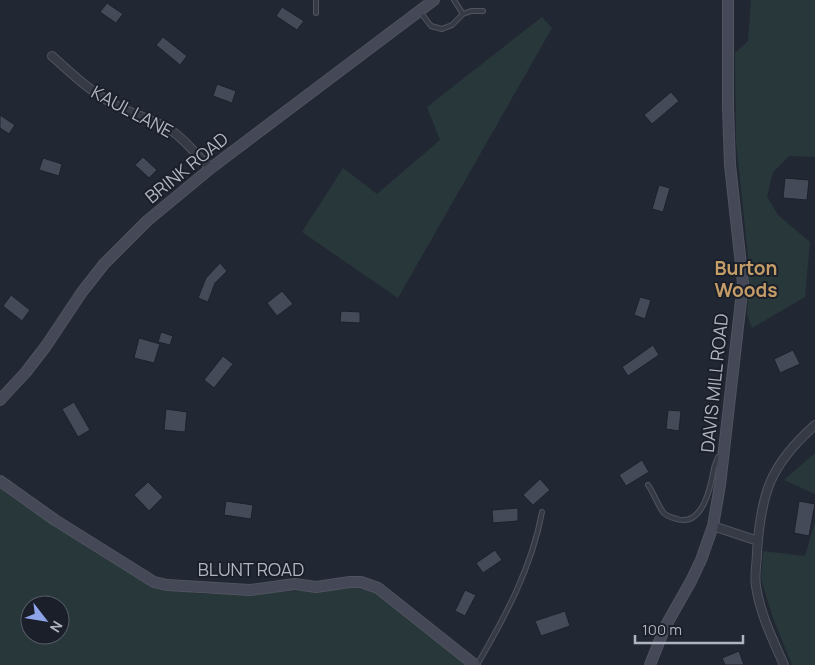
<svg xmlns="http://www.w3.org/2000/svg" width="815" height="665" font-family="Manrope,sans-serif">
<rect width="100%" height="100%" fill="#222734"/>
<path fill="#283739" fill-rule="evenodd" d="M751,0H815V157L789,156L773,172L767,196L778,215L810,242L805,297L752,328L747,314L749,266L736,141L735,53L748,41Z
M542,17L552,28L398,298L302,232L343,168L377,194L440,140L427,107Z
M815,453V494L784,480Z
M0,485L155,587L205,594L299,591L356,587L376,593L390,604H395L471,665H0ZM30,605H60V635H30Z
M815,522V665H792L773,618L761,579L763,551L805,556Z"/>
<path fill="#444a58" stroke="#1d212b" d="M107,3L123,14L116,23L100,12Z
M282,7L304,21L297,30L276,16Z
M163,37L187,56L180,65L156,45Z
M217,84L236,91L232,103L213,96Z
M671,92L679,101L652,124L644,115Z
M0,115L15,125L9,134L0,128Z
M143,157L157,170L149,178L135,165Z
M43,158L62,164L59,176L39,170Z
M785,178L809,180L807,200L783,198Z
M659,185L670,188L663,212L652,209Z
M220,263L227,271L215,283L208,302L198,298L206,278Z
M282,291L293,304L277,316L267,303Z
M11,295L30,310L22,321L3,306Z
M640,297L651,300L645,319L634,315Z
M341,311L360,312V323L340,322Z
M161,332L173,336L170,345L158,342Z
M139,338L160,344L154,363L134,358Z
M653,345L659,355L628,376L622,367Z
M793,350L800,364L780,373L774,359Z
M223,356L233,364L214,388L204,380Z
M74,402L90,430L78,437L62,409Z
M166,409L187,412L185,432L164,430Z
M668,410L681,411L679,431L666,429Z
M642,460L649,472L626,486L619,475Z
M540,479L550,490L533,505L523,495Z
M148,482L163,497L149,511L134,495Z
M226,501L253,505L251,519L224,515Z
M799,501L815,504L809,536L794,533Z
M518,508V521L493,523L492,510Z
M495,550L502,560L483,573L476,563Z
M465,590L476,595L465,616L455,611Z
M565,611L570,626L541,636L535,621Z
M739,651L744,665H725L722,658Z"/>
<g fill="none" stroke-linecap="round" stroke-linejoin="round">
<g stroke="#50545f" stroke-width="6">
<path id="lane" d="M316,13V0
M421,13L431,26L442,29L452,25L463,14L454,0
M463,14L471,11H483
M648,485C654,493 657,504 663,512C666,516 673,518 677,519C703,527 711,486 714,468C715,464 717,461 718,457H723
M477,665C505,617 532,567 542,512"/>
</g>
<g stroke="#50545f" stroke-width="10">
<path id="street" d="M52,56C75,77 91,92 119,107C137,116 156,120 172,131C187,141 197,157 211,168
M713,526L758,541
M784,665C773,640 760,614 756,586C754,576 757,563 757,552C761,493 770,465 815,425"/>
</g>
<g stroke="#50545f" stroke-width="12">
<path id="secondary" d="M0,400L26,372L46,346L82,292L104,264L147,221L211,168L434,0
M0,481L55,520L154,582L167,585L250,590L295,584L316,587L350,582H361L378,588L475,665
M650,665L665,627L691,581L701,560L713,526L720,485L743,283L730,165L728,107V0"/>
</g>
<use href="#lane" stroke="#353a45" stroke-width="4"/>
<use href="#street" stroke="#353a45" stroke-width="8"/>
<use href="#secondary" stroke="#444857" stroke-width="10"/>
</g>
<g text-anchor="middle" stroke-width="4" stroke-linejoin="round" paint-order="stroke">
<g font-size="18" fill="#b0b4c1" stroke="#1b1f29">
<text transform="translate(132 112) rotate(28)" y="6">KAUL LANE</text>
<text transform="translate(187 168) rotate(-39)" y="6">BRINK ROAD</text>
<text transform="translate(715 383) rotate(-84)" y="6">DAVIS MILL ROAD</text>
<text x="251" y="576">BLUNT ROAD</text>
</g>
<g font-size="19" font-weight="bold" fill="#c49d68" stroke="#1b1f29">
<text x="746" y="275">Burton<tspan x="746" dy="22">Woods</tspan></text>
</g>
</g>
<g transform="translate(45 620) rotate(121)"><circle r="24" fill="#1b1f29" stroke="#575b66"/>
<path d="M0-4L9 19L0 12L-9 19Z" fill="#8da4e9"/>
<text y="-8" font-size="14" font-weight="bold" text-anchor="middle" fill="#b0b4c1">N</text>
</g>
<path d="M635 635v8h108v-8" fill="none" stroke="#b0b4c1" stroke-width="2.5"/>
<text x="642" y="635" font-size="15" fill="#b0b4c1" stroke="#1b1f29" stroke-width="4" paint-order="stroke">100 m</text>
</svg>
